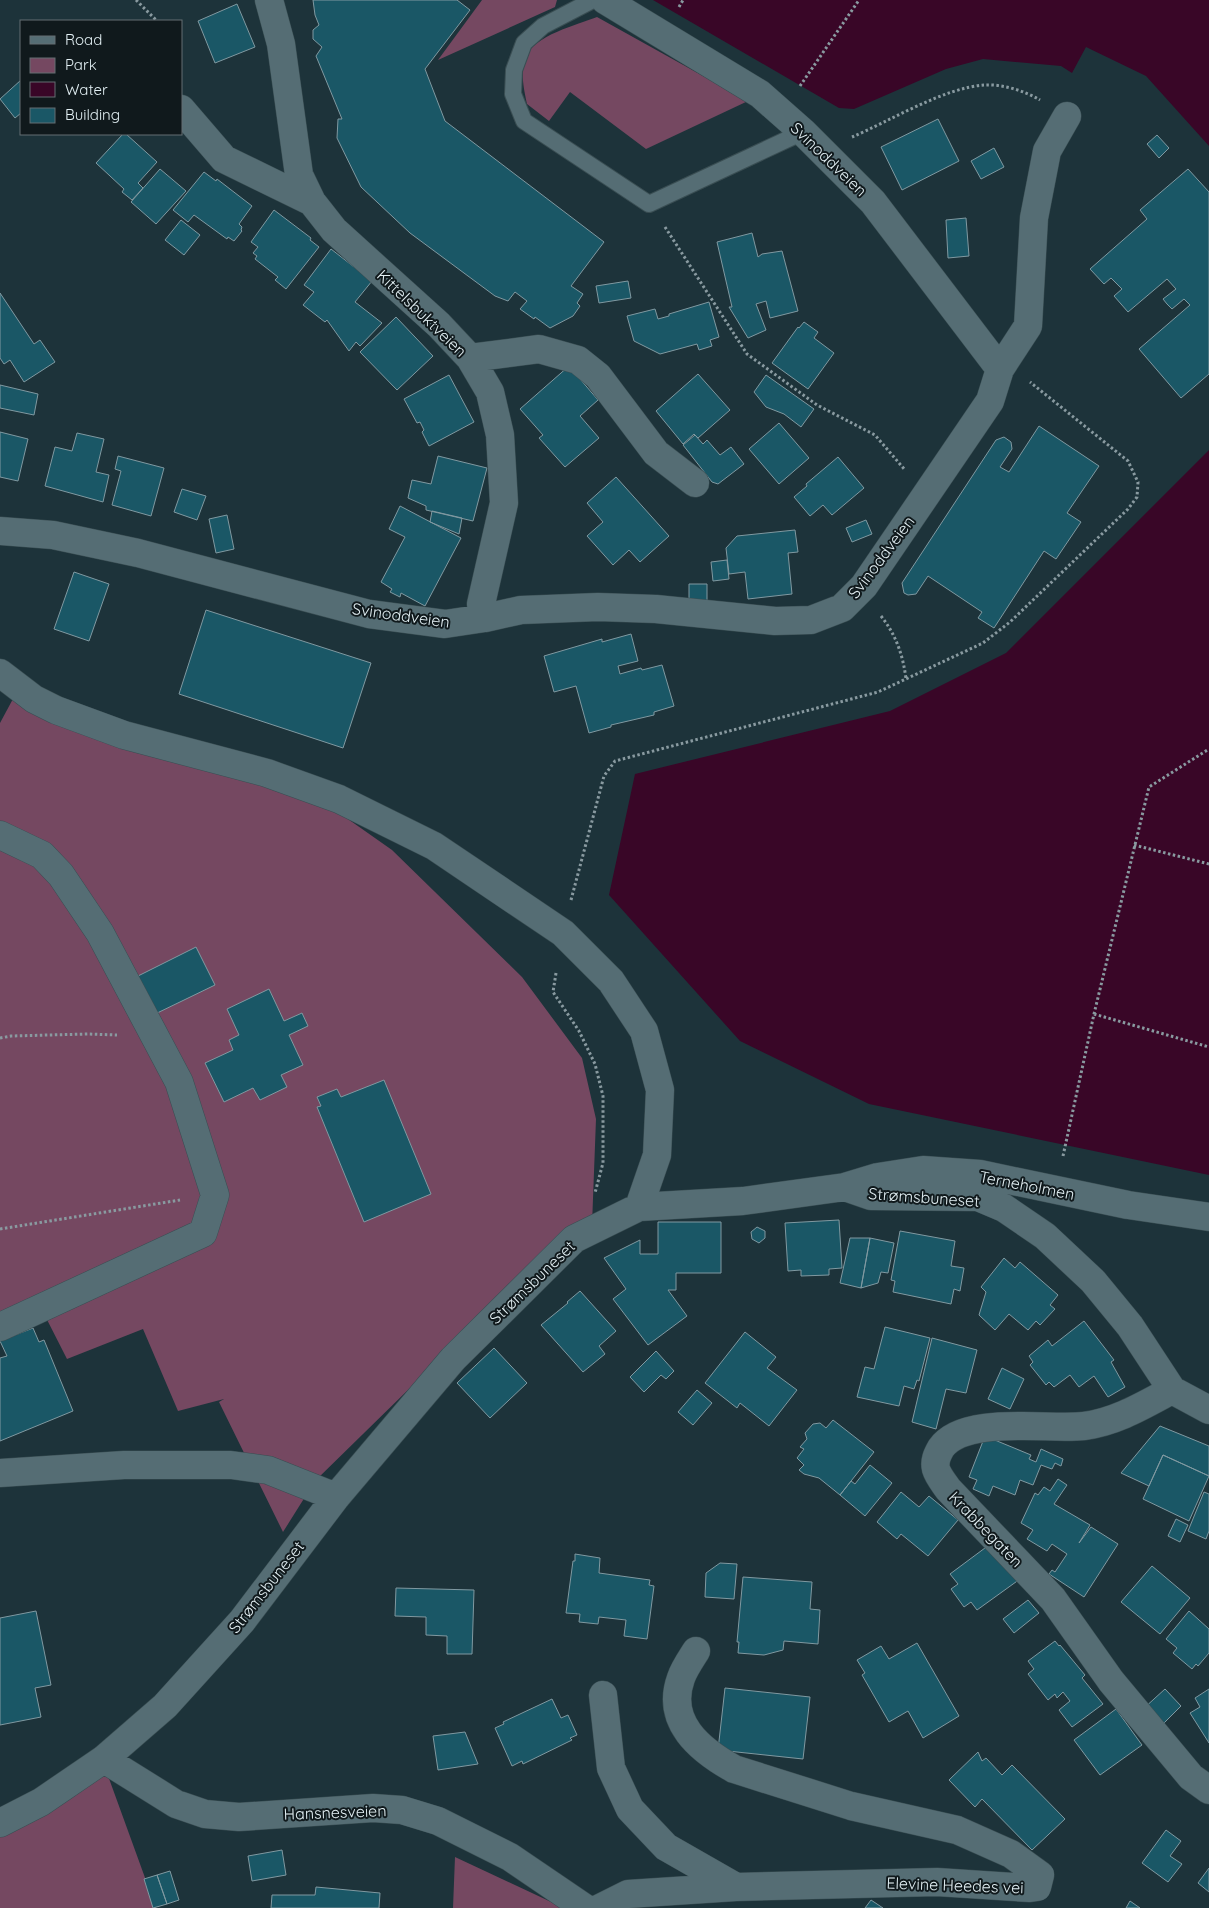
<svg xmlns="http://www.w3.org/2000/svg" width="1209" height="1908" font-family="Quicksand,sans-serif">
<rect width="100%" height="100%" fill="#1d333a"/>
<path fill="#754861" d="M482,0H557L555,7L438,60Z
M597,17L748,101L646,149L570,92L549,121L527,104C524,90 520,72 525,58C534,35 577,25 597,17Z
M14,697L301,786L392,850L522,977L582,1058L596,1119L592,1225L458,1341L315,1481L283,1532L219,1402L224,1399L178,1411L143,1329L67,1359L38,1302L0,1332V723Z
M107,1773L156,1908H0V1827Z
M455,1857L564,1908H453Z"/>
<path fill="#390627" d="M653,0H1209V146L1146,76L1086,47L1072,73L1061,66L983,59L946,69L854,109L839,108Z
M1209,450V1175L869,1104L740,1041L609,895L635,774L890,711L1006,653Z"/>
<path fill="#1a5766" stroke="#8099a1" d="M313,0H457L470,10L425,69L445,121L604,242L571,286L583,294L577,303L580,306L573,316L550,328L535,317L534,319L520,309L527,301L515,292L508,301L495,296L410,233L361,187L337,138L338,119H342L316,56L322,47L313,39V30L319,25L315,15Z
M237,4L255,47L215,63L198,21Z
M21,80V113L15,118L0,99Z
M938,119L959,161L902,190L881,147Z
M123,134H126L157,162L138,183L143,188L132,200L122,192L124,189L96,163Z
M1157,135L1169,148L1159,158L1147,144Z
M994,148L1004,167L981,179L971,161Z
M160,169L186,191L156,224L131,202Z
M1188,169L1209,192V374L1181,398L1139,349L1190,305L1184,299L1172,309L1167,304L1163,299L1176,289L1167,279L1128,312L1114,296L1122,289L1111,278L1104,284L1090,269L1147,219L1140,210Z
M204,172L216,181L217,179L252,206L239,224L242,227L241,230L242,231L234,241L228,237L227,239L194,215L188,222L173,210Z
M274,210L311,238L310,240L319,247L286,289L275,280L278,277L255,259L257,256L253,253L258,247L251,242Z
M966,218L969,256L948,258L946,220Z
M181,220L200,235L184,255L165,240Z
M752,233L758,257L762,254L782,251L798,311L770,318L766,301L756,304L766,330L748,338L729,307H732L717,242Z
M331,249L372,281L355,302L382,323L360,346L356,342L349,351L327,320L325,322L303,305L314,292L304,285Z
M628,281L631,298L599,303L596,286Z
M0,293L34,344L40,340L55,362L24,382L10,360L4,364L0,358Z
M709,302L719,337L710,340L712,346L699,350L697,344L660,354L634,341L627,316L655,309L658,319L669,316V314Z
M396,317L433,356L397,390L360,352Z
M804,322L818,332L814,338L834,353L808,389L772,363L798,327L799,328Z
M569,366L598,400L580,416L599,438L565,467L539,438L543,435L520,409Z
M698,374L730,410L698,438L694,434L683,444L656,411Z
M449,375L474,422L429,446L422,432L424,430L420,422L417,423L404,399Z
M766,375L814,409L801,427L784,414L766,407L754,392Z
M0,385L38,394L34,415L0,408Z
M779,423L809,458L779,484L749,449Z
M1039,426L1099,466L1067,513L1081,522L1056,559L1044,551L994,628L978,618L982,612L928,576L916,594L908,595L904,593L902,583L996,440L1004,437L1011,442L1012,449L1000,467L1009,472Z
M0,432L28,439L18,481L0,477Z
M77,433L104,439L96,472L109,475L103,502L45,486L55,447L72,451Z
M695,435L703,444L707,440L720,455L731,447L744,464L718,484L712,482L683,445Z
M118,456L164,468L151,516L112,505L121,471L115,469Z
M438,456L487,468L473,521L426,510V506L408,498L412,480L431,484Z
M838,457L864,488L832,515L823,505L810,516L794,497L807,486L806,484Z
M616,477L669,536L640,562L629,550L613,565L587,536L603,522L587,503Z
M182,489L206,496L197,520L174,512Z
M400,506L461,538L425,606L401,593L400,597L390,592L392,589L381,582L405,537L389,529Z
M432,511L462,518L459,534L430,522Z
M227,515L234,549L216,553L209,519Z
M866,520L872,534L852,542L846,528Z
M795,530L798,552L788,553L792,594L748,599L745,572L729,574L726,548L737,536Z
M727,560L729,579L713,581L711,562Z
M74,572L109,584L89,641L54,629Z
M689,584H707V602H689Z
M206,610L371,663L343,748L179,694Z
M631,634L638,661L618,666L620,674L641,668L642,670L662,665L674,706L654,712V715L611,725V727L589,733L576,686L554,692L544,656L602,639V642Z
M196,947L215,985L151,1016L134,978Z
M269,989L284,1021L302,1013L308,1026L289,1035L303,1065L281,1075L287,1087L260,1100L253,1088L224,1102L205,1063L233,1050L229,1040L239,1035L227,1009Z
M384,1080L431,1194L364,1222L317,1107L321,1106L317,1097L337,1089L341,1097Z
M839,1220L842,1268L829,1269V1275L801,1276V1270L788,1271L785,1223Z
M658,1222H721V1273H676V1290H668L687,1316L648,1345L613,1299L626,1289L604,1258L640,1240V1254H658Z
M757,1227L765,1231V1238L759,1243L752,1239L751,1232Z
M900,1231L955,1241L951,1266L964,1268L960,1291L954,1289L951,1304L893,1292L895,1281L891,1280Z
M850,1238H870L861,1288L840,1283Z
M870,1238L894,1243L888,1273L881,1272L878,1283L861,1288Z
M1004,1258L1015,1268L1020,1262L1058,1295L1050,1305L1055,1309L1040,1325L1036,1321L1028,1330L1009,1314L995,1330L979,1315L986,1292L981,1287Z
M580,1291L616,1331L599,1346L605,1354L583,1372L541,1325L568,1303L567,1302Z
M1084,1321L1114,1360L1111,1362L1125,1387L1108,1397L1094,1376L1079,1387L1070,1375L1054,1387L1049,1382L1046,1385L1030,1365L1033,1362L1029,1356L1048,1340L1052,1346Z
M885,1327L930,1338L919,1381L917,1380L914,1389L904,1386L899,1406L857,1397L865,1367L874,1369Z
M33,1328L39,1342L44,1340L73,1411L0,1441V1358L7,1356L0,1341Z
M745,1332L776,1357L767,1368L797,1390L769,1426L740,1403L737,1408L705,1383Z
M932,1338L977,1350L966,1393L946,1389L936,1429L912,1422Z
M494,1348L527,1383L490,1418L457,1383Z
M656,1351L674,1371L666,1379L661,1375L644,1392L630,1377Z
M1002,1368L1024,1379L1010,1409L988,1399Z
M697,1390L712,1403L693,1425L678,1412Z
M833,1420L874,1452L840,1495L819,1478L804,1474L799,1470L804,1465L797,1458L804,1449L800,1447L807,1439L805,1433L813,1424L820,1423L826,1428Z
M1160,1426L1209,1446V1476L1163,1455L1149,1486L1121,1473Z
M985,1436L1031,1455L1029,1459L1036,1462L1041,1449L1063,1459L1061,1466L1055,1463L1052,1469L1041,1465L1033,1485L1020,1480L1015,1495L993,1486L989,1496L973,1489L977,1480L969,1477Z
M1163,1455L1209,1476L1189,1521L1143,1499Z
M870,1465L892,1483L865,1516L840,1495L851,1481L855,1484Z
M1058,1479L1067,1485L1054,1504L1090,1525L1079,1543L1091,1527L1118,1544L1084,1597L1049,1574L1052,1570L1055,1572L1067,1554L1052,1544L1047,1551L1027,1539L1033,1530L1021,1523L1035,1493L1038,1495L1044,1487L1050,1491Z
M901,1492L919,1507L929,1496L958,1520L928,1556L901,1534L897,1539L877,1522Z
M1204,1492L1209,1494V1531L1206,1539L1188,1531Z
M1176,1519L1188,1525L1180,1542L1168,1536Z
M993,1542L1020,1579L977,1610L971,1602L964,1607L951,1589L958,1584L950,1574Z
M575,1554L600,1558L599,1573L650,1580L649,1585L654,1586L647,1639L624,1636L626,1620L599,1617L598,1624L579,1622L580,1614L566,1613L573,1561H575Z
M720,1563L737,1564L734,1599L705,1597L706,1573Z
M1152,1566L1190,1598L1160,1634L1121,1602Z
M743,1577L812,1582L810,1609L820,1610L818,1644L784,1641L783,1650L764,1655L738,1653L739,1642H737Z
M396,1588L474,1590L472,1654H447V1636L426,1635V1617L395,1616Z
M1028,1600L1039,1613L1014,1633L1003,1619Z
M36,1611L51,1685L35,1688L41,1717L0,1725V1618Z
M1189,1611L1209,1629V1653L1198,1666L1196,1664L1192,1669L1173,1653L1177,1648L1166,1639Z
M1055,1641L1059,1646L1060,1645L1085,1675L1082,1678L1103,1704L1072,1727L1059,1710L1070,1701L1063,1692L1057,1698L1055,1694L1048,1700L1028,1674L1034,1669L1028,1661Z
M917,1643L959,1716L923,1738L908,1711L889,1722L862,1675L865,1673L857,1660L881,1646L889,1659Z
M725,1688L810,1697L803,1759L718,1750Z
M1165,1689L1181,1706L1160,1727L1143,1709Z
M1209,1689V1743L1190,1713L1200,1707L1195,1698Z
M552,1699L561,1718L568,1715L577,1735L570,1738L572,1740L523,1764L522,1761L512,1766L495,1728L504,1724L503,1722Z
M1116,1709L1142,1745L1100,1775L1074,1740Z
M465,1732L478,1764L438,1770L433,1736Z
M978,1752L982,1761L986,1758L1002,1775L1012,1765L1065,1819L1032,1850L982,1799L975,1807L949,1780Z
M1166,1830L1181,1841L1170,1856L1182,1864L1168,1882L1142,1863Z
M282,1850L286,1875L252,1881L248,1856Z
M1209,1868V1892L1198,1883Z
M170,1871L179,1900L167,1904L157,1875Z
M157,1875L167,1904L153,1908L144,1879Z
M316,1887L380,1893L379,1908H271L272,1895H315Z
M871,1900L883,1908H865Z
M1130,1901L1140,1908H1126Z"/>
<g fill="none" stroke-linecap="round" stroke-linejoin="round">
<g stroke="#3a4e53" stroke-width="18">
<path id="lane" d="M593,0L543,26L524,43L514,70L513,94L524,121L649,204L803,132"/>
</g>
<g stroke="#3a4e53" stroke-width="29">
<path id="street" d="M269,0L281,44L299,175L312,202L334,230L439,325L470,358L490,392L500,435L504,503L481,604L485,618
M605,0L760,94L803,132L873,202L1000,369
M181,109L224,159L312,202
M470,358L539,349L578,360L598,376L656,453L695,483
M0,531L53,535L138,553L369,614L445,624L485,618L521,610L598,607L656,609L775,621L811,620L842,608L864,586L990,401L1000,369L1028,326L1034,218L1047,151L1067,116
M0,673L34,699L56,710L124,735L267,773L339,799L434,846L563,933L611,981L644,1031L660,1090L657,1155L639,1207
M0,835L42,855L61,875L100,933L179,1082L215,1195L203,1233L0,1327
M845,1187L878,1177L923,1170L980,1174L1128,1205L1209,1217
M1172,1390C1144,1405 1116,1422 1084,1426C1048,1430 964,1415 941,1448C937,1455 934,1461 936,1469C938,1476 944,1483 948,1489L1053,1599L1111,1681L1191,1777L1209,1790
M0,1473L124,1465H231L268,1470L336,1497
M603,1695L611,1768L630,1809L666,1847L736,1887
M104,1759L176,1804L205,1814L239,1817L373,1808L402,1810L438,1821L510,1857L585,1908
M0,1823L41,1802L104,1759L165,1706L242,1621L336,1497L453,1359L574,1239L639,1207L743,1201L845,1187L871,1196L978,1197L1004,1208L1045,1236L1093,1281L1130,1326L1172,1390L1209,1410
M600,1908L628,1894L736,1887L937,1882L1030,1888L1037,1887L1040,1875L1011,1854L957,1830L851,1806L734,1769C700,1750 665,1722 681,1678C684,1669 691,1659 696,1651"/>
</g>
<path stroke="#899aa0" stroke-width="3" stroke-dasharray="2.5 2.5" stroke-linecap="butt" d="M136,0L157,21
M679,7L683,0
M800,86L859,0
M852,137C890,121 945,87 985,85C1003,84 1025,91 1040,100
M665,227L747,354L817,405L875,435L905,470
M881,616C896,635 903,655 906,679
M1134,845L1209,864
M571,900L604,776L615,761L878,692L983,643L1010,622L1128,509L1137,497L1138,482L1128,461L1030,382
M556,973L553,992L579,1031L595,1064L603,1096V1163L595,1193
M1094,1014L1209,1047
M0,1038L11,1036L88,1034L117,1035
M1063,1156L1094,1014L1149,787L1209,749
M0,1229L180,1200"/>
<use href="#lane" stroke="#556d74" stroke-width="16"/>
<use href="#street" stroke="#556d74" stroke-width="28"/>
</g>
<g text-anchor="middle" stroke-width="4" stroke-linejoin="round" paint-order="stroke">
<g font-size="16" fill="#e2eff3" stroke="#10191c">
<text transform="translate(829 159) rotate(44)" y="6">Svinoddveien</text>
<text transform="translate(422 313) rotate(44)" y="6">Kittelsbuktveien</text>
<text transform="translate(881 557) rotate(-53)" y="6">Svinoddveien</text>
<text transform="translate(401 615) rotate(8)" y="6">Svinoddveien</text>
<text transform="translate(1027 1185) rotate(11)" y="6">Terneholmen</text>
<text transform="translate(924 1197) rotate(4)" y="6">Strømsbuneset</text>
<text transform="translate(532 1282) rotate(-44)" y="6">Strømsbuneset</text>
<text transform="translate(986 1529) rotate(46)" y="6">Krabbegaten</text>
<text transform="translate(266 1587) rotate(-52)" y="6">Strømsbuneset</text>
<text transform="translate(335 1812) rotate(-2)" y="6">Hansnesveien</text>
<text transform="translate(955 1885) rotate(2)" y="6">Elevine Heedes vei</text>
</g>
</g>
<rect x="20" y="20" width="162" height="115" fill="#10191c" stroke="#646f72"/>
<rect x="30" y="36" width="25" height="8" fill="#556d74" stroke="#646f72"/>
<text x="65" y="45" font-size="15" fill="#e2eff3">Road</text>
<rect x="30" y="58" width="25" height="15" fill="#754861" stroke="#646f72"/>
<text x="65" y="70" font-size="15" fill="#e2eff3">Park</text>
<rect x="30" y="82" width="25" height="15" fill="#390627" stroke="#646f72"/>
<text x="65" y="95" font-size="15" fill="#e2eff3">Water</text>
<rect x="30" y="108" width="25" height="15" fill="#1a5766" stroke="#646f72"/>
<text x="65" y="120" font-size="15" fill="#e2eff3">Building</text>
</svg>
